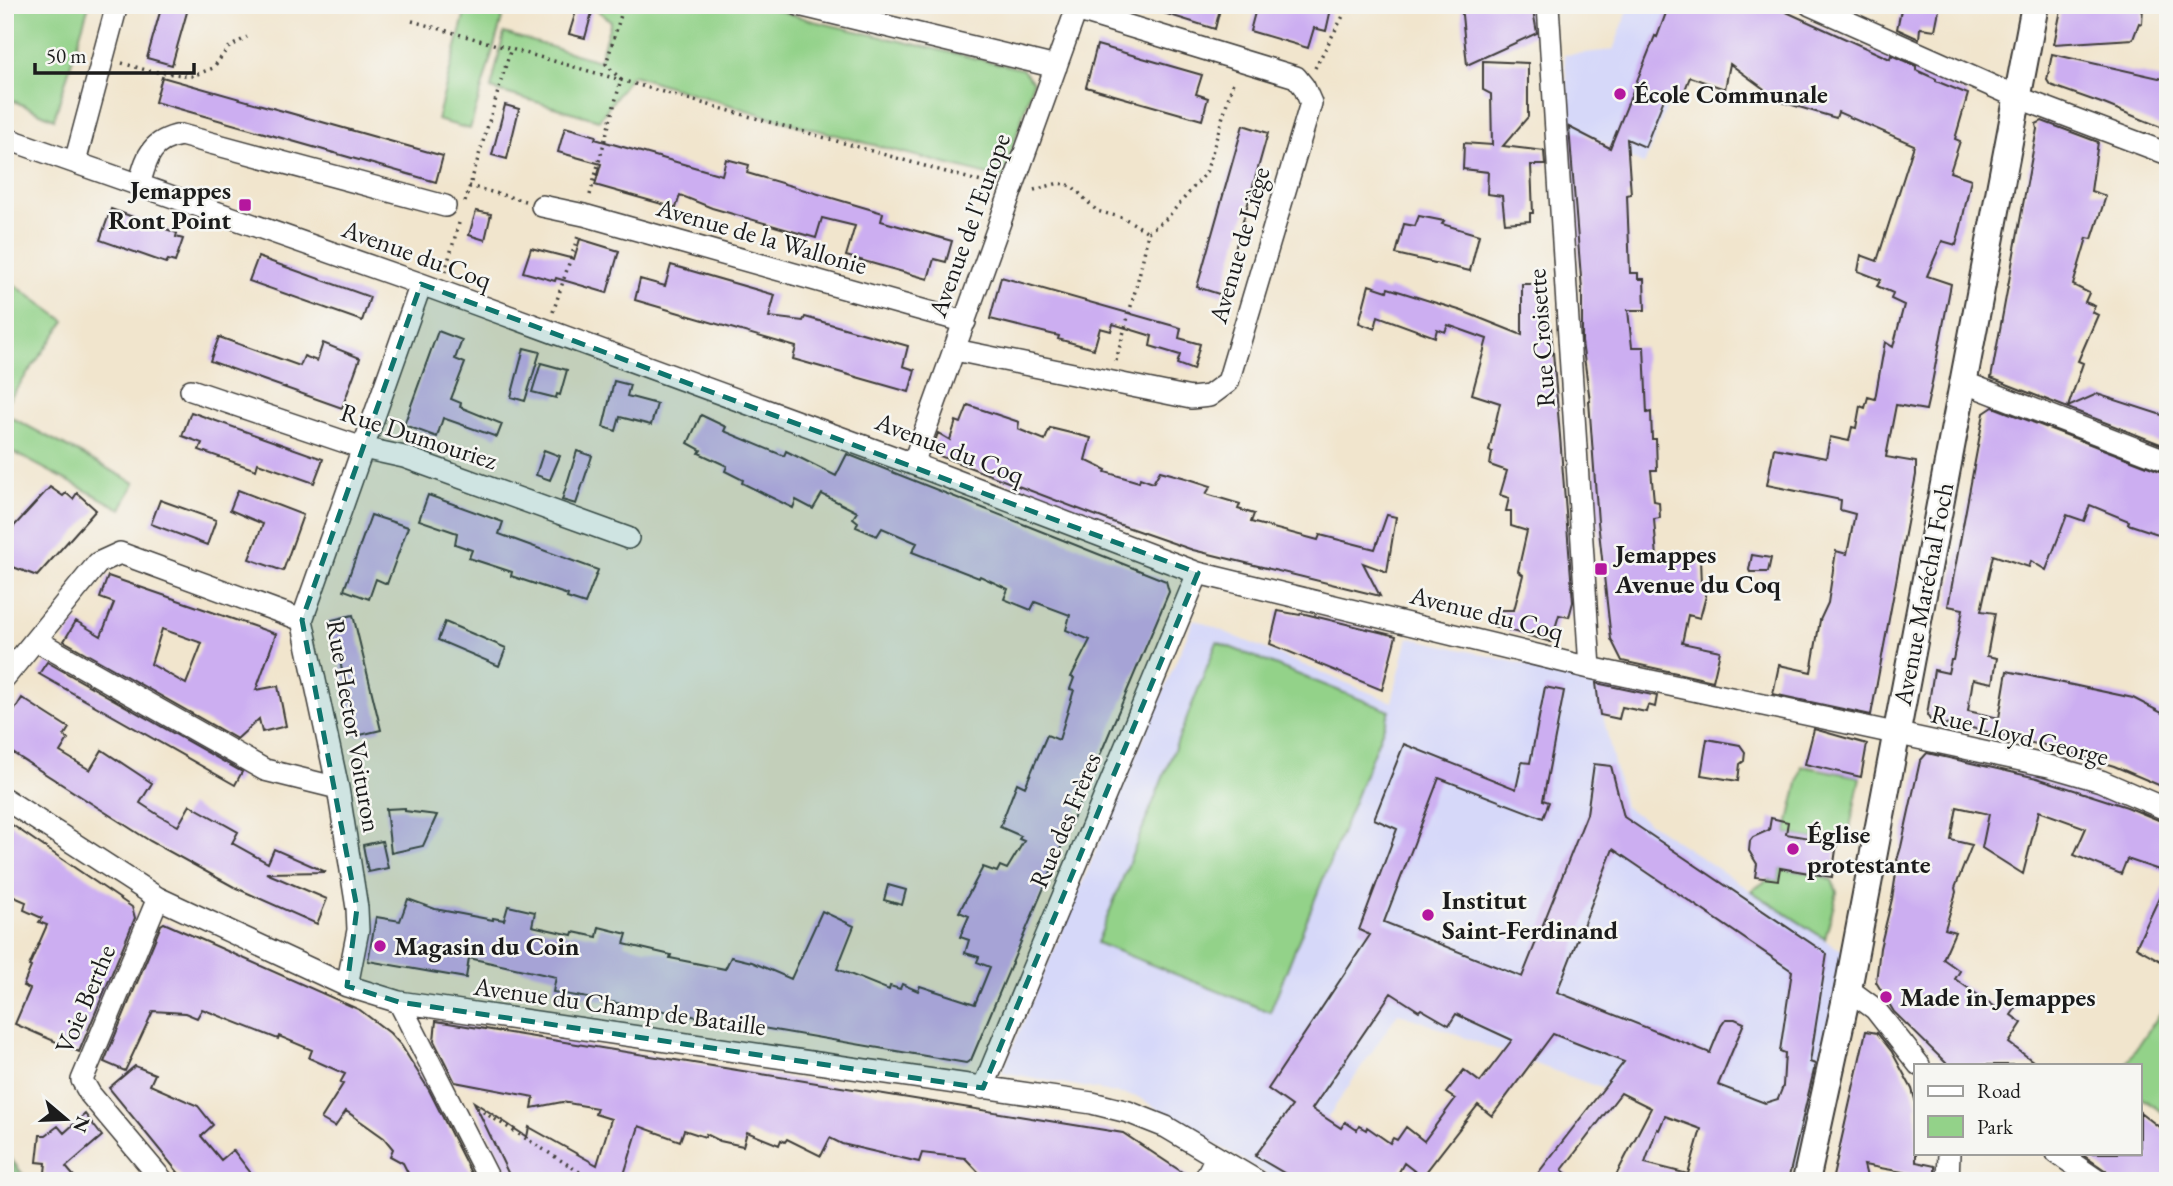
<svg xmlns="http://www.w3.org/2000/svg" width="2173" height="1186" font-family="'EB Garamond',serif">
<rect width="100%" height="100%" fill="#f6f6f2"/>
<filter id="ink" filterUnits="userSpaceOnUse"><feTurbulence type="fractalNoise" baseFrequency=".0143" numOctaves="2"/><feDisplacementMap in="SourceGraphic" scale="14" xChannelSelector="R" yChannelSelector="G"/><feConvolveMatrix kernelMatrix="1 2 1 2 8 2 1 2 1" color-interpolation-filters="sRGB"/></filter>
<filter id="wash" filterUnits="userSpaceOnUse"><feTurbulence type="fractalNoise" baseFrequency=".00686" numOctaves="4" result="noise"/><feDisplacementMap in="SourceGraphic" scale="28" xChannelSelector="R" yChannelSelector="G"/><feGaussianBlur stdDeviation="1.57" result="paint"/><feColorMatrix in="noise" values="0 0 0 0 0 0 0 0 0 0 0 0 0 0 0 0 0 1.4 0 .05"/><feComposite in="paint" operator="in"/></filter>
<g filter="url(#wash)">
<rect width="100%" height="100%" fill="#f1e5cd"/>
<path fill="#d6d8f9" d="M1630,5H1669L1690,48L1644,165L1588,134L1572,135L1564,55L1613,50Z
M1194,619L1392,702L1408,637L1595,681L1624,806L1834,946L1854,955L1808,1172L1773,1162L1777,1149L1655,1108L1398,1013L1285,1181H1278L1138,1097L1002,1072Z"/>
<path fill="#93d289" stroke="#587752" stroke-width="2" d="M5,5H89L54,119L5,97Z
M467,5H506L470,129L437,120Z
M590,5H761L813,21L1022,69L1033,82L1003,179L783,121L632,75L599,120L491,89L504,33L599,61L611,21Z
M9,281L65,321L5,405V285Z
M5,414L135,483L121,509L5,448Z
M1217,642L1390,711L1270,1012L1097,943Z
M1802,766L1860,777L1850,828C1834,847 1807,837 1786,834Z
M1780,868L1820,875L1832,880L1837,892L1825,939L1751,891L1769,879L1778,880Z
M2168,1002V1116L2140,1097V1065H2125Z"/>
<path fill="#76b475" stroke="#496848" stroke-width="2" d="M5,1151L28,1181H5Z"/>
<g id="blocks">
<path fill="#ccaef1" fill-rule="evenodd" d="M162,5H189L172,65L147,58Z
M578,5H594L585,38L569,34Z
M1152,5H1221L1215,29L1151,9Z
M1257,5H1318L1331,9L1326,31L1314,28L1308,48L1250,31Z
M1461,5H1532L1537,33L1467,65Z
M1669,5H1771L1890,59L1891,55L1916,66V70L1936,79V81L1968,94L1955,139L1960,141L1950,172L1971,179L1961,226L1956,245L1942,241L1927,276L1951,284L1931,388L1926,410L1896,405L1886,457L1916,462V475L1871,715L1773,694L1779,665L1811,672L1820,620L1828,603L1836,551L1847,554L1855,514L1840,510L1841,500L1767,485L1774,448L1826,458L1830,437L1849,441L1852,427L1856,428L1860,406L1865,408L1868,397L1875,399L1885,342L1893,347L1904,305L1891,299L1893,293L1877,286L1881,280L1858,271L1861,255L1877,261L1914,145L1838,112L1836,118L1762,96L1764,89L1730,64L1725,89L1690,77L1681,100L1666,94L1645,147L1627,139L1631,194L1627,195L1630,273H1638V279H1644L1645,310H1628L1632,347H1644L1647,413L1651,412L1652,439H1656L1657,470H1651L1654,501L1659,502L1660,518L1654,519L1657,558H1700L1701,585L1706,596L1700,618L1688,615L1682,643L1720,651L1713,681L1622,661L1611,639L1598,522L1589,401H1590L1582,342V290L1569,127L1610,148L1655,36L1657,37Z
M1902,5H1940L1935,30L1920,28L1919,39L1897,29Z
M2062,5H2143L2142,24L2139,23L2133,39L2054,44Z
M1097,45L1202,75L1196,94L1208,98L1202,120L1086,87Z
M2052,54L2168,80V130L2104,104L2050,85L2047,80Z
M1483,61L1528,63V117L1503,146L1544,151L1545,165H1531L1533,213H1530V221L1505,223L1502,196L1487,194L1488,172L1463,169L1464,143L1492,145L1491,94L1483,90Z
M162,77L443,156L436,182L155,102Z
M505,105L519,109L507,159L492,155Z
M2042,121L2098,142L2091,191L2106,196L2092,239L2087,238L2073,285L2089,293L2085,302L2095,306L2092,312L2098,315L2078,361L2083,363L2068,407L2097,394L2168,417V447L1991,378L2037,129L2036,124Z
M1243,125L1268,133L1222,295L1197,287Z
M565,127L596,136L595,139L722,175L726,159L749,165L747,173L883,213L881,221L952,241L946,262L934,259L928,279L846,256L855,226L822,218L816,238L712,208L680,195L676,208L595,185L601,164L558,152Z
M111,209L177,233L176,237L183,239L175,262L168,260L166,263L100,240Z
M476,211L491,214L485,240L469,235Z
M1419,216L1444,221L1442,224L1479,235L1470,271L1396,254L1404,224L1415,226Z
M580,239L619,251L607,293L556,278L555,281L523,272L531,248L574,259Z
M258,257L370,297L362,321L249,281Z
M671,265L775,295L769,317L803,321L805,317L908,346L903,366L915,370L909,392L793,359L796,347L635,300L640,279L665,286Z
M1001,277L1181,328L1179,338L1200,344L1193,370L1177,364L1180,355L1150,346L1152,336L1113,324L1111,331L1100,328L1094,349L1058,339L1059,336L990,319Z
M1522,284H1546L1547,328H1551L1560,436L1573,602L1569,617L1559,615L1551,642L1494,626L1497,610H1514L1523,575L1518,571L1527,531L1511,526V511H1506L1509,498L1500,495L1507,471L1490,465L1492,452L1489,451L1500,403L1472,394L1487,339L1448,325L1445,332L1437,329L1435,337L1378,316L1375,329L1359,323L1369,285L1387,291L1388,288L1462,311L1522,335Z
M438,331L462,340L455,359L465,363L451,399L461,403L460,407L502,424L497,437L443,418L437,437L404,425Z
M219,337L300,366L304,356L317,361L323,343L360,358L342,408L210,361Z
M524,348L540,352L525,401L511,397Z
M541,363L567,370L560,395L557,394L556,398L532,392Z
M614,381L630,385L627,396L657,404L651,425L620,417L616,431L603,427Z
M968,405L1019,422L1018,429L1045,440L1050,428L1091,438L1085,460L1106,470L1105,472L1139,482L1140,478L1153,483L1160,471L1186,478L1211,486L1206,494L1240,504L1238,509L1254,514L1251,522L1318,540L1320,535L1375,549L1387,515L1396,517L1387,572L1363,563L1380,596L1193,550L1118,524L937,455L932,450L938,433L950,440L956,421L961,423Z
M1993,407L2168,474V518L2161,535L2128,524L2129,521L2090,505L2084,521L2067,515L2046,570L2031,561L2029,567L1993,555L1981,611L1995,613L1987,656L1997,658L1993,683L1973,679L1968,711L1999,718L2007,671L2133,698L2168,716V789L2114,766L2041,744L2040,745L1952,723V726L1931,721L1927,715L1934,670L1948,673L1951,660H1953L1963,609L1948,606L1984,413Z
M191,412L323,459L314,483L258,463L256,470L199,450L202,443L182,436Z
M701,415L726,427L724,431L784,456L786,451L836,476L847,454L1166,581L1169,592L971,1060L966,1063L553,992L556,977L469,958L466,978L368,961L376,917L400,921L408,899L435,909L493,920V918L504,920L508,906L535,912L532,926L572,935L573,932L597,937L599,927L627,934L624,944L671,955L670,958L725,969L731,957L752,962L791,979L822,911L854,926L837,969L889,990L890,986L900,989L902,984L918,991L920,986L975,1004L990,967L977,962L979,957L965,953L969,940L960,937L969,916L959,912L983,867L997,872L1000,866L1007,869L1024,841L1019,839L1021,836L1000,827L1017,783L1025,787L1047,735L1059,740L1074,690L1070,689L1074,678L1071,677L1090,640L1066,630L1070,615L1035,602L1031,610L1004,599L1008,589L980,576L979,578L912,552L917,543L882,528L877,536L856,527L858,522L853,518L857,512L822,494L813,509L796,500L793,508L742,483L743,480L725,471L727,466L699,453L701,450L688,443Z
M544,450L560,456L550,480L536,475Z
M577,451L592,456L576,504L562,500Z
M50,487L63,496L66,493L73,499L77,493L96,510L37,576L5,564V536Z
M238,490L303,515L283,571L249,559L263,524L230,510Z
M428,495L503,522L499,534L598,570L585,604L567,598L568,595L511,576L512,572L469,558L472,550L455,544L457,533L419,520Z
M160,500L216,520L207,545L151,524Z
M371,515L408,527L387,584L376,579L369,599L344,590Z
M1752,555L1771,558L1768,572H1750L1749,570Z
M108,576L276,634L256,690L278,686L286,726L262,732L259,719L237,739L64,641L76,621L101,636L114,603L100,598ZM162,629L202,643L186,684L151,664Z
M1278,611L1300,615L1301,613L1396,636L1382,690L1270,644Z
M353,615L381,730L356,736L340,661H338L328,621Z
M445,622L506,648L499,666L438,640Z
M47,662L242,772L235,785L39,674Z
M1596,683L1657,696L1655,707L1648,705L1646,712L1622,707L1619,719L1600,715Z
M1545,687L1564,691L1543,800L1549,802L1543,818L1439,778L1384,922L1522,977L1587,814L1594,764L1611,766L1624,817L1827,954L1810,1062L1815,1064L1814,1070L1788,1181H1613L1651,1108L1621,1093L1562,1170L1576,1181H1532L1624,1062L1553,1034L1492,1116L1478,1105L1422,1177L1404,1163L1394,1181H1298L1255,1156L1292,1106L1268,1089L1370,935L1359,930L1397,829L1374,819L1404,744L1516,789L1522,762L1530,763ZM1613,849L1792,971L1780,1051L1785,1053L1783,1086L1778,1099L1765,1103L1718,1085L1744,1023L1735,1019H1726L1721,1026L1710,1053L1557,992ZM1391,993L1419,1011L1421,1009L1449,1025L1456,1014L1512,1040L1480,1082L1464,1070L1446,1093L1455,1099L1424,1141L1406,1127L1397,1140L1393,1138L1390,1143L1367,1127L1366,1130L1359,1126L1357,1130L1345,1122L1341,1128L1312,1109ZM1665,1116L1701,1129L1688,1174L1645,1163L1657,1129L1659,1130Z
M22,698L69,728L64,736L68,739L60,752L90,770L102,750L152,783L140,803L160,816L178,826L190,805L238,832L232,843L268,863L274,849L326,872L266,873L327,899L317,924L234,887L150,841L5,748V726Z
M1814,729L1867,744L1861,777L1805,764Z
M1707,739L1740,745L1745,752L1744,761L1740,764L1738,781L1701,775Z
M1927,753L2037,778L2127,807L2168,824V873L2127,859L2121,874L2074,855L2086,828L2039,811L2023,874L1982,848L1989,814L1957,807L1951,840L1972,845L1955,888L1956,892L1945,929L1955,932L1943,959L1960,971L1955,979L1997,1008L2002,998L2016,1008L2011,1015L2022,1023L2009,1043L2038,1065H1948L1894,1012L1876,982L1880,948L1892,899L1898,861L1897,860L1901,847L1920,761Z
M405,808V811L437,815L423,846L391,853L386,809Z
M1771,818L1788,822L1786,834L1837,843L1832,877L1780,868L1778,880L1755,877L1757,864L1749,851L1750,841L1753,837L1769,830Z
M5,820L132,907L135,918L79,1052L15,1024L30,989L23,986L31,967L29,966L47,925L39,922L42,918L24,910L26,902L5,893Z
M382,841L388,868L368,872L363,845Z
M2168,879V965L2136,947Z
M888,885L906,890L902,905L884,900Z
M164,923L360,1010L390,1033L401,1045L429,1090L475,1181H412L403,1163L390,1156L393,1149L384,1138L346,1111L335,1127L321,1119L343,1084L340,1083L345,1074L309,1058L312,1050L279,1036L278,1039L202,1009L197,1018L185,1013L153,1011L125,1071L104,1062L161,925Z
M436,1021L1123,1133L1191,1178V1181H987L965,1158L922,1153L919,1162L842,1144L830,1138L821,1156L787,1139L785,1142L781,1140L779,1145L747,1132L743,1146L720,1141L706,1134L705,1137L684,1130L680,1141L639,1126L622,1181H512L474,1102L527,1137L529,1127L597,1165L611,1119L595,1114L597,1108L562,1102L532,1108L534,1097L455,1082L434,1041Z
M1866,1031L1877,1033L1892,1052L1912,1089L1916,1103V1162L1935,1166V1181H1914V1174L1864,1165L1868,1181H1832Z
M135,1066L155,1074L150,1085L198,1106L213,1125L201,1136L221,1160L233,1150L257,1181H185L109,1088Z
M2140,1112L2168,1134V1181H2111L2106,1171L2080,1153H2140Z
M85,1114L102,1136L66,1167L78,1181H51L45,1173L46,1163L37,1162L40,1135H46L58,1126L64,1133Z"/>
</g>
</g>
<g filter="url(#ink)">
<use href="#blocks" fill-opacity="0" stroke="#3c3a37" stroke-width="2"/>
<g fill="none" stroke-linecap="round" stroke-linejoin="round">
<g stroke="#3c3a37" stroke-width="24">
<path id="minor" d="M799,5L1056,67
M1548,5L1590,668
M1810,5L2017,97L2168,154
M5,138L421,284L913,464L1198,573L1590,668L2049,766L2101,781L2168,810
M75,162L117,5
M139,185C147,158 149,141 181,135L445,206
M542,206L584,215L965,322
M955,350L1191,398L1209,396L1228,382L1311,103L1304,87L1296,77L1076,10
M1963,382L2168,461
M191,390L363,448L404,457L628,538
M913,464L1078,5
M37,641L265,770L338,788
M5,677L98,563L120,553L302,620
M5,799L158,898L347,986L399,1002L1092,1103L1128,1112L1166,1127L1257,1181
M158,898L82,1080L90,1094L163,1181
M347,986L358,930L357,908L338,788L302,620L421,284
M1848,989L1875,1009L1919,1065
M399,1002L490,1181
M983,1088L1198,573
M2057,1153L2098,1181
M1204,1181L1216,1157
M1948,1181L1949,1153"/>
</g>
<g stroke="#3c3a37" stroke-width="30">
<path id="major" d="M1806,1181L1848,989L2035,5"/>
</g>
<path stroke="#3c3a37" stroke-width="3.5" stroke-dasharray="2 5" stroke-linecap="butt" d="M412,21L992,185
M122,63L149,71L192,76L213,68L228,48L247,37
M1315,68L1349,5
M469,186L525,201
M1034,190L1059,183L1072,186L1097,211L1124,218L1148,232
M590,195L621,80L606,64L624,5
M465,202L511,48
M445,272L459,223
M553,312L578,236
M1116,361C1127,318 1141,276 1148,232L1167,218L1206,173L1234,79
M477,1108L594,1181"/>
<use href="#minor" stroke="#fff" stroke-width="21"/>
<use href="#major" stroke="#fff" stroke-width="26"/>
</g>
</g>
<path fill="#0f766e" fill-opacity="0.2" stroke="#0f766e" stroke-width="5" stroke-dasharray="14 9" stroke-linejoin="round" d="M421,284L1198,573L983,1088L399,1002L347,986L357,908L302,620Z"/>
<g fill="#b5179e" stroke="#f6f6f2" stroke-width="2.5">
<circle cx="1620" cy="94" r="7"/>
<rect x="238" y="198" width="14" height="14" rx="3.5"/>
<rect x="1594" y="562" width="14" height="14" rx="3.5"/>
<circle cx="1793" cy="849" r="7"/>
<circle cx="1428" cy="915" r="7"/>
<circle cx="380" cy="946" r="7"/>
<circle cx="1886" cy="997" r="7"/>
</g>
<g text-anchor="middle" stroke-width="5" stroke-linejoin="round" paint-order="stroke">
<g font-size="26" font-weight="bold" fill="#1c1c1c" stroke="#f6f6f2" text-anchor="start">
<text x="1634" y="103">École Communale</text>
<text x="231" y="199" text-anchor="end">Jemappes<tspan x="231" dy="30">Ront Point</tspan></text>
<text x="1615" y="563">Jemappes<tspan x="1615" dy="30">Avenue du Coq</tspan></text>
<text x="1807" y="843">Église<tspan x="1807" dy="30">protestante</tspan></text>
<text x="1442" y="909">Institut<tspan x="1442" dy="30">Saint-Ferdinand</tspan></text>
<text x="394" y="955">Magasin du Coin</text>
<text x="1900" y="1006">Made in Jemappes</text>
</g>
<g font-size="26" fill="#1c1c1c" stroke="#f6f6f2">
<text transform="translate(969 225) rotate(-70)" y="9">Avenue de l'Europe</text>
<text transform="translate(762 236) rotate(16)" y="9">Avenue de la Wallonie</text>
<text transform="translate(1239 245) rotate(-74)" y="9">Avenue de Liège</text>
<text transform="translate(417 254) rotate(20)" y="9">Avenue du Coq</text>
<text transform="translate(1541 338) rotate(-94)" y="9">Rue Croisette</text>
<text transform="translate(419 436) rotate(18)" y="9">Rue Dumouriez</text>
<text transform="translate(950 448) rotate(21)" y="9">Avenue du Coq</text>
<text transform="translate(1923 594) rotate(-79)" y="9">Avenue Maréchal Foch</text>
<text transform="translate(1487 613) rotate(14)" y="9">Avenue du Coq</text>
<text transform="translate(354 726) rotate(80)" y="9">Rue Hector Voituron</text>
<text transform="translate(2020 735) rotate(14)" y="9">Rue Lloyd George</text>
<text transform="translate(1065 820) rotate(-67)" y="9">Rue des Frères</text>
<text transform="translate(85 999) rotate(-67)" y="9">Voie Berthe</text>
<text transform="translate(620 1006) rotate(8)" y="9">Avenue du Champ de Bataille</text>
</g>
</g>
<rect width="2173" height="1186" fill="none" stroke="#f6f6f2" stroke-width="28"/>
<rect x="1914" y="1064" width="228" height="91" fill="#f6f6f2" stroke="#9f9f9c" stroke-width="2"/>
<rect x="1928" y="1086" width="35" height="10" fill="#ffffff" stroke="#9f9f9c" stroke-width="2"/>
<text x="1977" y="1098" font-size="21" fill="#1c1c1c">Road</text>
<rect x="1928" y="1116" width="35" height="21" fill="#93d289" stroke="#9f9f9c" stroke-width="2"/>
<text x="1977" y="1134" font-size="21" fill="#1c1c1c">Park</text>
<g transform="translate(66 1119) rotate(109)" stroke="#f6f6f2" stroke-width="5" paint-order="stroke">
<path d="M0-5L12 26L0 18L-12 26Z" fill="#1c1c1c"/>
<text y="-10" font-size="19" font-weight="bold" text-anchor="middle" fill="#1c1c1c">N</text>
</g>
<path d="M35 63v10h159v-10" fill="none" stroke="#1c1c1c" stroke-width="3.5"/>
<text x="46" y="63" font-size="21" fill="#1c1c1c" stroke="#f6f6f2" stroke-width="5" paint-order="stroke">50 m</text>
</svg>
